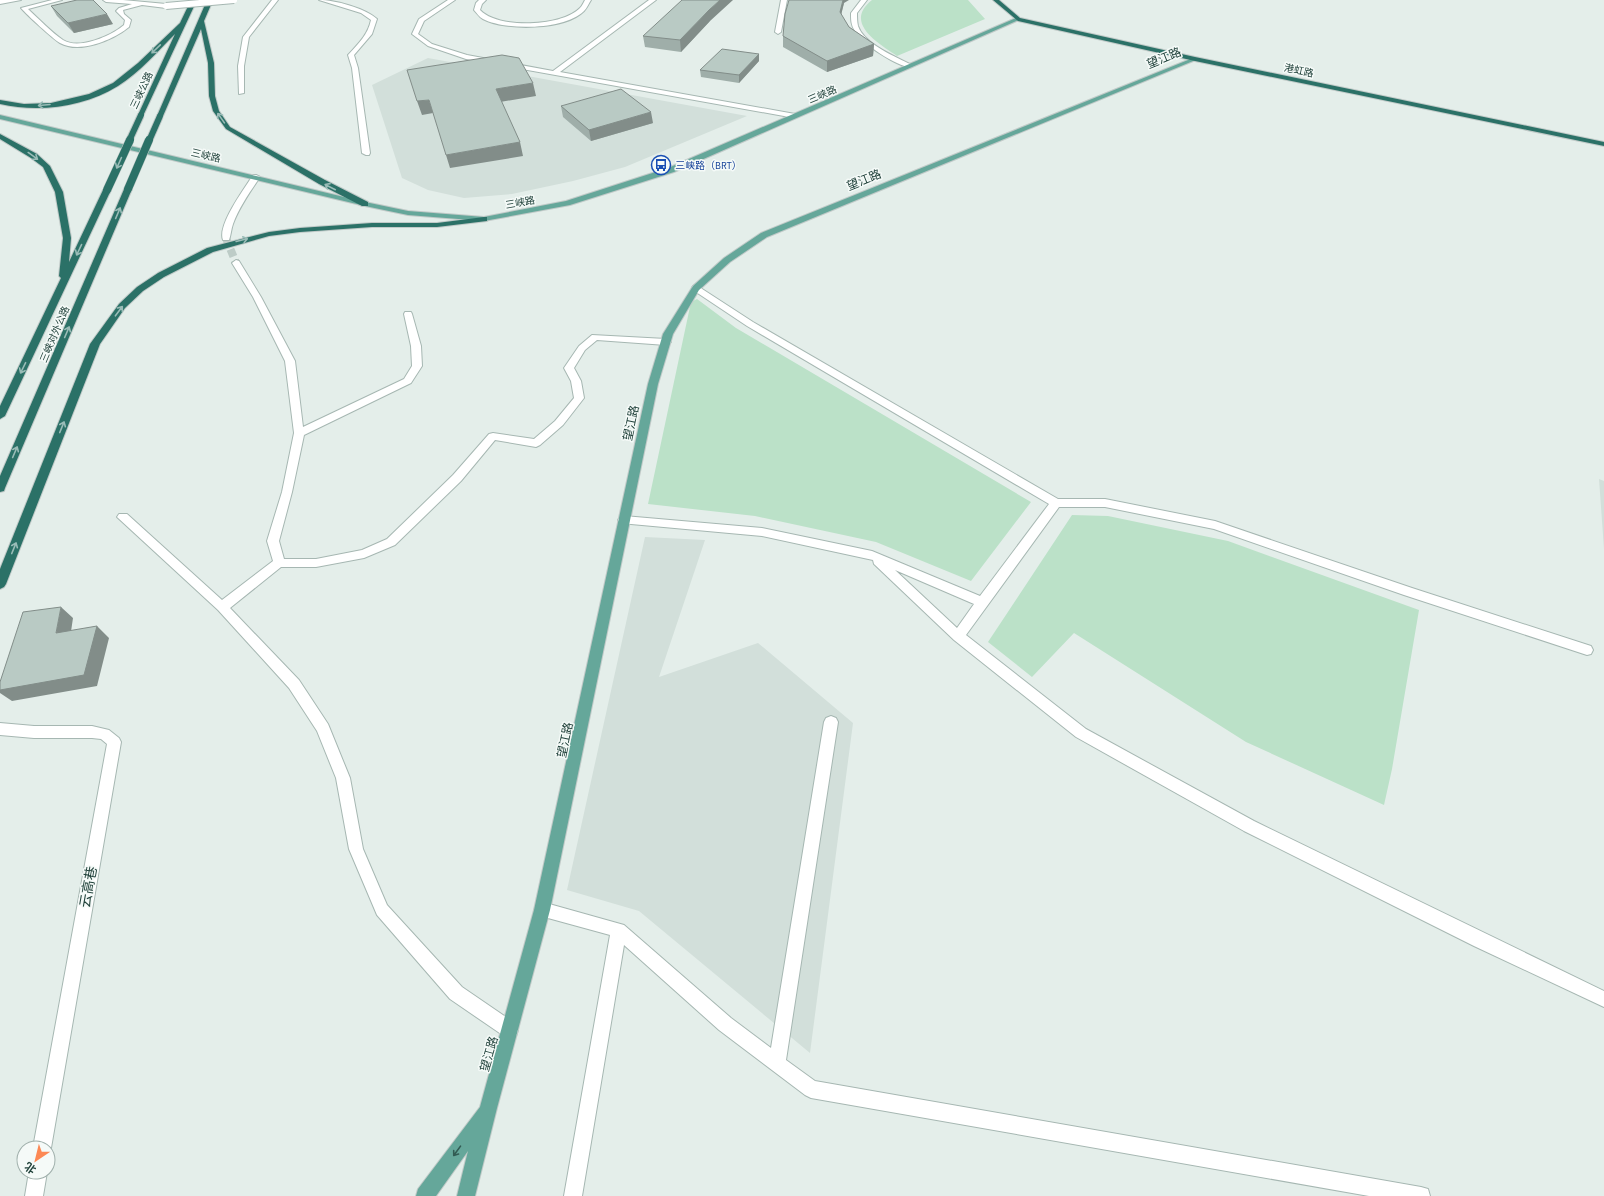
<svg xmlns="http://www.w3.org/2000/svg" width="1604" height="1196" font-family="'Source Sans 3','Noto Sans SC',sans-serif">
<rect width="100%" height="100%" fill="#e4eeea"/>
<path fill="#d2dfda" d="M428,58L747,116L625,167L573,181L512,194L464,198L428,190L402,178L372,85Z
M1599,479L1604,481V549Z
M645,537L705,540L659,677L758,643L853,723L810,1053L639,911L567,890Z"/>
<path fill="#bbe1c8" d="M872,0H968L985,19L897,56C878,43 843,23 872,0Z
M697,299L736,328L1031,502L971,581L876,542L755,516L648,504L691,302Z
M1072,515L1108,516L1228,541L1419,610L1392,769L1384,805L1246,742L1074,633L1032,677L988,642Z"/>
<g fill="none" stroke-linecap="round" stroke-linejoin="round">
<path stroke="#bdccc7" stroke-width="8" stroke-dasharray="8 4" stroke-linecap="butt" d="M226,238L236,263"/>
<g stroke="#a6b7b2" stroke-width="2">
<path id="minor" d="M0,0H21L0,4Z
M52,0H62L28,9C39,19 51,32 63,40C79,50 111,36 124,25L125,20L116,11L119,8L132,4L106,2L103,0H123L166,4L169,6L166,8L142,5L123,10L124,14L131,20L129,27C113,40 80,54 60,43C53,39 27,15 21,8Z
M272,0H278L249,37L244,66V93L239,94L238,66L243,37Z
M319,0C335,0 365,8 377,19L372,34L354,55L358,68L370,153L369,155H366L362,153L352,68L348,55C358,44 368,35 371,20L361,13Z
M448,0H455L424,21L418,34L432,44L467,55L553,71L649,0H656L560,72L795,114L798,116L795,118L466,59L428,46L412,34L419,19Z
M479,0H486L482,4L480,10C497,29 562,27 580,8C582,6 584,2 585,0H591C589,3 587,8 584,11C565,30 506,31 483,19C479,17 477,13 474,10L476,3Z
M781,0H787L781,32L778,34L775,32Z
M861,0H867L857,13C857,17 857,22 858,26C864,44 896,57 912,65V67C900,69 861,43 855,31C851,25 851,20 851,13Z
M253,175H256L260,177C250,192 239,207 233,224C231,229 231,235 229,240H223C217,225 245,188 253,175Z
M236,260L239,261L261,297L295,361L303,427L404,379L412,366L411,346L404,314L405,312H411L412,314L421,346L422,366L411,383L304,435L292,492L279,541L284,559H316L362,550L387,539L453,475L489,434L493,433L534,439L555,421L574,398L571,381L564,368L579,346L592,335L666,339L671,342L666,345L597,340L585,350L574,368L581,381L584,398L563,425L540,445L536,447L495,440L461,481L395,545L364,558L316,567H281L230,608L299,680L328,724L350,778L363,849L387,905L462,987L516,1024L518,1030L516,1036L510,1038L504,1036L450,999L377,915L349,849L336,778L317,731L289,688L218,610L117,517L119,514H127L222,600L273,561L267,541L282,492L294,433L285,361L253,297L232,263Z
M696,285L753,322L1058,499H1105L1215,521L1412,588L1591,646L1593,650L1591,654L1587,655L1404,595L1214,529L1105,507H1059L966,635L1086,729L1254,821L1604,991V1007L1474,946L1244,831L1076,737L954,640L874,564L873,560L762,536L620,523L618,520L620,517L624,516L762,528L872,551L980,596L1049,504L747,326L693,290L692,288L693,286ZM895,570L974,604L957,628Z
M831,716L836,718L838,722L786,1060L815,1081L1421,1187L1428,1189L1430,1196H1369L811,1098L805,1095L719,1030L624,945L582,1196H564L610,935L537,915L534,910L537,905L542,902L624,925L731,1018L771,1048L824,722L826,718Z
M0,723L34,726H92L109,730L119,738L121,742L51,1148L48,1154V1148H33L107,744L101,739L92,738H34L0,735Z
M29,1172H47L43,1196H25Z"/>
</g>
<g stroke="#c1cac8" stroke-width="2">
<path id="major" d="M1016,18L1021,19L674,172L570,205L484,221L408,215L365,206L0,119V115L365,202L408,211L484,217L566,201L668,168Z
M1193,58L1198,59L767,237L730,262L699,290L673,334L658,384L550,910L497,1108L475,1196H457L468,1151L436,1196H416L418,1189L480,1107L534,910L648,384L663,334L693,286L724,258L761,233Z"/>
</g>
<g stroke="#c1cac8" stroke-width="2">
<path id="highway" d="M191,0H197L143,116L138,115L175,34C157,52 140,72 118,86C84,107 39,113 0,104V100L24,104L51,103L89,94L113,83L138,63L180,23Z
M207,0H213L204,21L214,63L215,96L219,111L230,127L325,180L368,202V206H362L319,184L226,129L213,111L209,96L208,63L201,29L163,116L158,117L157,116Z
M993,0H999L1020,18L1195,57L1604,142V146L1195,61L1018,21Z
M0,134L37,154L50,166L63,192L71,238L69,262L103,190L107,188L111,190L5,416L0,419V406L61,278L59,276L63,238L55,192L43,167L31,158L0,139Z
M125,187H131L132,189L5,488L4,491L0,492V476Z
M484,217H487V221L437,227H372L300,232L269,236L213,252L164,277L143,291L125,308L100,344L6,584L4,587L0,589V569L90,344L119,304L137,287L158,273L207,248L269,232L300,228L372,223H437Z"/>
</g>
<use href="#minor" fill="#fff" fill-rule="evenodd"/>
<use href="#major" fill="#65a79a" fill-rule="evenodd"/>
<use href="#highway" fill="#2b7167" fill-rule="evenodd"/>
<g stroke="#a6b7b2" stroke-width="8" stroke-linecap="butt">
<path id="minor-bridge" d="M166,6L234,0"/>
</g>
<g stroke="#c1cac8" stroke-width="8" stroke-linecap="butt">
<path id="highway-bridge-far1" d="M129,141L141,115
M149,141L160,116"/>
</g>
<g stroke="#c1cac8" stroke-width="9" stroke-linecap="butt">
<path id="highway-bridge" d="M128,189L149,140
M107,190L130,140"/>
</g>
<use href="#minor-bridge" stroke="#fff" stroke-width="6"/>
<use href="#highway-bridge-far1" stroke="#2b7167" stroke-width="6"/>
<use href="#highway-bridge" stroke="#2b7167" stroke-width="8"/>
</g>
<path fill="#9faea9" d="M844,3L841,15L849,27L874,44L873,56L827,72L783,47V36Z
M51,6L113,24L74,33L57,16Z
M710,21L681,52L645,47L643,36Z
M759,61L739,83L701,77L700,70Z
M561,106L653,123L591,141L563,117Z"/>
<path fill="#828d89" d="M720,0H733L710,21L681,52L680,40L709,10Z
M843,0H849L844,3L839,23L840,12Z
M107,14L113,24L74,33L68,23Z
M874,44L873,56L827,72V61Z
M759,54V61L739,83V75Z
M533,83L536,96L500,102L496,89Z
M429,100L433,113L422,115L417,101Z
M651,112L653,123L591,141L589,130Z
M520,142L523,156L450,168L446,155Z
M61,607L73,618L69,645L56,633Z
M97,626L109,638L97,686L12,701L0,693V690Z"/>
<path fill="#b9cac4" stroke="#828d89" d="M77,0H93L107,14L68,23L51,6Z
M682,0H720L709,10L680,40L643,36Z
M789,0H843L840,12L849,27L874,44L827,61L783,36L785,14Z
M722,49L759,54L739,75L700,70Z
M502,55L519,58L533,83L496,89L520,142L446,155L429,100L417,101L407,70Z
M621,89L651,112L589,130L561,106Z
M61,607L56,633L97,626L84,675L0,690V682L23,612Z"/>
<defs><path id="oneway-shaft" d="M-6 0H5M1.5-3L5.5 0L1.5 3" fill="none" stroke-width="1.6" stroke-linecap="round" stroke-linejoin="round"/></defs>
<g stroke="#9abcb7">
<use href="#oneway-shaft" transform="translate(156 49) rotate(136)"/>
<use href="#oneway-shaft" transform="translate(44 105) rotate(175)"/>
<use href="#oneway-shaft" transform="translate(221 118) rotate(-125)"/>
<use href="#oneway-shaft" transform="translate(33 156) rotate(36)"/>
<use href="#oneway-shaft" transform="translate(119 163) rotate(114)"/>
<use href="#oneway-shaft" transform="translate(330 187) rotate(-153)"/>
<use href="#oneway-shaft" transform="translate(118 213) rotate(-67)"/>
<use href="#oneway-shaft" transform="translate(242 240) rotate(-14)"/>
<use href="#oneway-shaft" transform="translate(79 250) rotate(115)"/>
<use href="#oneway-shaft" transform="translate(119 311) rotate(-53)"/>
<use href="#oneway-shaft" transform="translate(67 332) rotate(-67)"/>
<use href="#oneway-shaft" transform="translate(23 368) rotate(116)"/>
<use href="#oneway-shaft" transform="translate(62 427) rotate(-68)"/>
<use href="#oneway-shaft" transform="translate(15 452) rotate(-67)"/>
<use href="#oneway-shaft" transform="translate(14 548) rotate(-68)"/>
</g>
<use stroke="#325b53" href="#oneway-shaft" transform="translate(457 1151) rotate(126)"/>
<defs>
<g id="bus-ring" transform="scale(1)"><circle r="9.5" fill="#f5faf8" stroke="#1a4fb4" stroke-width="1.5"/><path d="M-5-6H5V4H4V6H2V4H-2V6H-4V4H-5ZM-3.5-4V0h7V-4ZM-3.5 1.2v1.5H-2V1.2ZM2 1.2v1.5H3.5V1.2Z" fill="#1a4fb4"/></g>
</defs>
<g fill-rule="evenodd">
<use href="#bus-ring" x="661" y="165"/>
</g>
<g text-anchor="middle" stroke-width="3" stroke-linejoin="round" paint-order="stroke">
<g font-size="10" fill="#21423b" stroke="#f5faf8">
<text transform="translate(1299 70) rotate(12)" y="4">港虹路</text>
<text transform="translate(141 90) rotate(-65)" y="4">三峡公路</text>
<text transform="translate(822 94) rotate(-23)" y="4">三峡路</text>
<text transform="translate(206 155) rotate(13)" y="4">三峡路</text>
<text transform="translate(520 202) rotate(-10)" y="4">三峡路</text>
<text transform="translate(54 334) rotate(-67)" y="4">三峡对外公路</text>
</g>
<g font-size="10" fill="#164399" stroke="#f5faf8" text-anchor="start">
<text x="675" y="169">三峡路（BRT）</text>
</g>
<g font-size="12" fill="#21423b" stroke="#f5faf8">
<text transform="translate(1164 58) rotate(-22)" y="4">望江路</text>
<text transform="translate(864 180) rotate(-22)" y="4">望江路</text>
<text transform="translate(631 423) rotate(-78)" y="4">望江路</text>
<text transform="translate(565 740) rotate(-78)" y="4">望江路</text>
<text transform="translate(489 1054) rotate(-74)" y="4">望江路</text>
</g>
<g font-size="14" fill="#21423b" stroke="#f5faf8">
<text transform="translate(88 887) rotate(-80)" y="5">云高巷</text>
</g>
</g>
<g transform="translate(36 1160) rotate(215)"><circle r="19" fill="#f5faf8" stroke="#a0b0ac"/>
<path d="M0-3L7 15L0 10L-7 15Z" fill="#fc8854"/>
<text y="-6" font-size="11" font-weight="bold" text-anchor="middle" fill="#21423b">北</text>
</g>
</svg>
